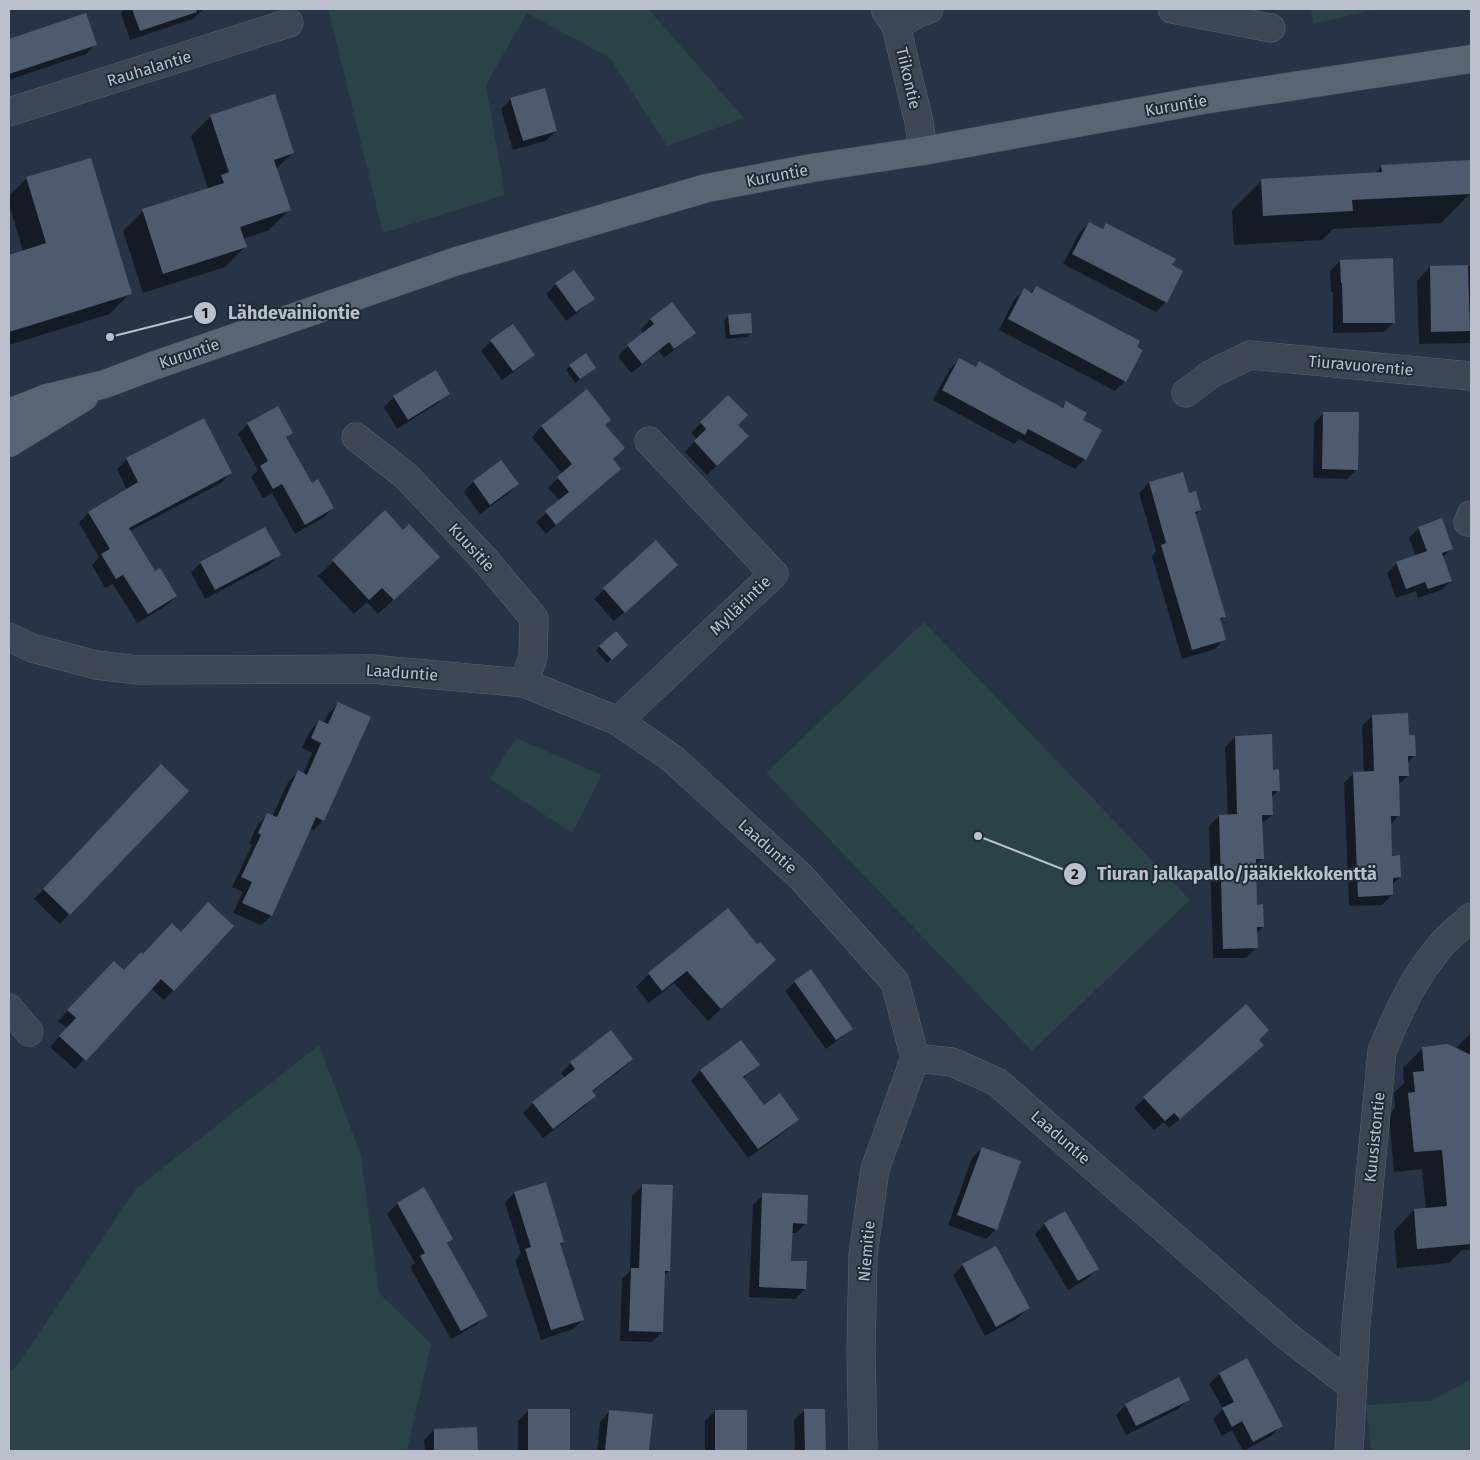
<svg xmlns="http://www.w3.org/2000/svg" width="1480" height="1460" font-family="'Fira Sans',sans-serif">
<rect width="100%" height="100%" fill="#273445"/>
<path fill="#294346" d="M328,9H648L744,118L667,146L610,58L527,13L486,85L505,195L383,233Z
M1311,9H1375L1313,24Z
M924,622L1190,900L1032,1051L766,773Z
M516,738L602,775L572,833L490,779Z
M319,1045L361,1155L379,1293L431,1344L407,1451H9V1371L17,1366L136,1189Z
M1471,1379V1451H1371L1366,1405L1431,1401Z"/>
<path fill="#0007" d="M125,9H203L193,19L130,40L121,13Z
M85,14L96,44L86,54L9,80V40Z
M511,99L556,131L546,141L513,150L501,109Z
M211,116L293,153L276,169L289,210L269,230L243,239L245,247L225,267L143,293L123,231L143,211L208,189L191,136Z
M1382,166L1470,194L1441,223L1333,229L1322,240L1234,245L1232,210L1262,180L1374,174Z
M27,178L130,293L110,314L9,345V256L23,251L9,204V196Z
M1089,223L1102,230L1107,225L1166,302L1156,312L1063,264L1079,233Z
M1340,261L1394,322L1384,332L1333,333V292H1331L1330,271Z
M1471,266V343L1419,344L1417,281L1430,267Z
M574,271L593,299L583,308L566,321L546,294L556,284Z
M1036,287L1125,381L1115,391L999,330L1014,300L1024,290L1030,293Z
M728,316L751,333L747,337L726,339L724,321Z
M650,320L694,333L684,342L664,358L659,351L631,373L618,356L628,346L644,334L641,329Z
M491,341L534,354L524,364L502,380L481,351Z
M959,360L974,368L979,363L1061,408L1066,403L1082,421L1100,430L1085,459L1075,469L1019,439L1014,444L933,400L949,370Z
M570,366L594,368L575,383L566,370Z
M587,391L604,426L612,460L620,469L546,534L536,522L560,501L548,488L562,474L532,437L541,427Z
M448,393L438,403L397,429L384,407L394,397Z
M728,396L738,446L707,475L685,452L697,439L691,433Z
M277,408L291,433L285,438L311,485L333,508L323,518L295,534L272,493L263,498L251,477L258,470L238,434L248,424Z
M1324,413L1357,469L1347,479L1313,478L1314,423Z
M204,420L231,473L221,483L130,531L155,573L176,596L166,606L137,623L113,584L105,588L92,565L99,557L79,523L88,513L127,490L117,469L127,459Z
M501,462L518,484L508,494L480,514L464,492L473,482Z
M1182,474L1188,494L1200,510L1195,515L1225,616L1219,622L1224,639L1215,649L1182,659L1152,556L1156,551L1139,493L1149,483Z
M385,512L423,572L378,614L367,602L354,614L318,576Z
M1419,528L1452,548L1442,558L1451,581L1441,590L1418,598L1416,591L1396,598L1387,573L1397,563L1416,556L1409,538Z
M656,542L667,575L614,621L594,599Z
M279,555L269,565L205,599L191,572L201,563Z
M600,646L622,650L607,663L596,651Z
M338,704L323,820L314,830L310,829L271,916L261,925L233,913L243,892L232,887L252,845L249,843L258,824L268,815L272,817L288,782L298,772L303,774L312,753L302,748L310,731L319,721L324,723L328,714Z
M1372,716L1408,736L1414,756L1407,763L1408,776L1398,785L1399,815L1390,825L1391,857L1400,877L1392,885V895L1382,905L1349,906L1344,783L1353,774L1364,773L1362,726Z
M1235,737L1272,771L1279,790L1271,798L1272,815L1261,825L1262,859L1255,866L1256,906L1263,927L1256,934V948L1246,958H1213L1209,826L1219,816H1228L1225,747Z
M151,776L69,914L60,924L34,899Z
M232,926L164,1000L151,988L75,1069L50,1047L67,1028L58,1021L104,972L124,971L143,956L181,933Z
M757,946L761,972L708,1021L674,983L649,1003L636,987L649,974Z
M795,982L851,1029L841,1038L826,1049L785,991Z
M1245,1006L1258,1040L1252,1055L1169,1128L1164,1122L1154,1130L1134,1108Z
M610,1032L632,1059L622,1069L592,1092L594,1096L585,1106L543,1138L523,1113L533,1103L565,1078L561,1073L571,1063Z
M1471,1033V1246L1468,1250H1462L1449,1263L1397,1268L1394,1231L1414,1210L1426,1209L1422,1169L1394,1172L1389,1114L1395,1108L1394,1093L1404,1083L1403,1068L1423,1048L1455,1049Z
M740,1042L758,1065L743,1079L764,1107L798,1120L788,1129L748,1158L691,1081L700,1071Z
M982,1148L996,1229L986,1239L948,1225L972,1158Z
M642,1186L669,1271L664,1275L662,1332L652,1342L620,1341L622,1279L630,1271L632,1196Z
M424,1189L451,1239L447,1244L486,1315L476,1325L451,1339L410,1267L415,1263L387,1214L397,1204Z
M514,1193L563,1241L559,1245L583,1320L573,1329L541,1340L515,1260L521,1254L505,1203Z
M763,1195L806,1223L796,1233H791L790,1262L805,1289L795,1299L749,1297L753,1205Z
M1045,1224L1097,1269L1087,1279L1068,1290L1035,1234Z
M996,1247L1028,1308L1018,1318L985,1336L953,1275L963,1265Z
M1247,1360L1281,1426L1271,1436L1243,1451L1232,1430L1222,1436L1213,1419L1223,1409L1209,1384L1219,1374Z
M1188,1400L1178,1409L1126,1435L1116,1415L1126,1405Z
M569,1410V1451H518V1421L528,1411Z
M824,1410L825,1451H795L794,1420L804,1411Z
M715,1411H746V1451H705V1421Z
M609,1412L651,1415L648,1451H597L600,1422Z
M475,1428L476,1451H425L424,1440L434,1430Z"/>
<path fill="#4e5b6e" d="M132,9H196L197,12L140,31Z
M86,13L97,45L9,74V39Z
M545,88L557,131L523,141L510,98Z
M275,94L294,153L274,160L291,210L240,227L247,247L163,274L142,209L224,183L221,175L229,172L210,115Z
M91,158L132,294L9,332V255L46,243L26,177Z
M1470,160L1471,194L1352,200L1353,211L1263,216L1261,179L1382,172L1381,165Z
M1089,222L1103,229L1106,223L1176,259L1172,265L1183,271L1167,303L1072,254Z
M1393,258L1395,323H1343L1342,283H1341L1340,260Z
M1468,265L1470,331L1431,332L1430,266Z
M574,270L595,299L576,312L555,283Z
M1036,286L1140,341L1137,347L1143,350L1126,382L1008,319L1024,288L1032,293Z
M672,302L696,333L674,349L669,342L642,364L627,345L654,324L650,319Z
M751,313L752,333L730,335L728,315Z
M513,324L535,355L513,371L490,340Z
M586,353L596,368L580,379L569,365Z
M959,358L976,367L979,361L1000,373V374L1063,408L1066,401L1087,413L1083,420L1102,430L1086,460L1028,429L1025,435L942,390Z
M436,370L450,394L408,420L393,396Z
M587,389L611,420L605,425L625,448L613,459L621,469L556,525L545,511L569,492L557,477L572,464L541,426Z
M728,395L748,415L738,425L749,436L717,466L694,441L706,429L700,422Z
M278,406L293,433L286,437L312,483L318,479L334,508L305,525L282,484L273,489L260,466L268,461L247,423Z
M1323,412H1359L1358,470L1322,469Z
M204,418L232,473L129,528L155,571L160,568L177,596L148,614L123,575L116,579L101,554L110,549L88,512L138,482L126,458Z
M501,460L519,484L490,505L473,481Z
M1183,472L1189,493L1196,491L1201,510L1195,512L1226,617L1220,618L1226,640L1192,650L1161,545L1166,543L1149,482Z
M385,510L403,530L409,524L440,557L394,600L382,588L369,600L332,560Z
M1442,518L1453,549L1442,553L1452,581L1428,589L1425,582L1406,589L1396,562L1427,551L1418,527Z
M265,527L281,555L215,590L200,562Z
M656,540L678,565L625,613L603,588Z
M616,631L628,645L612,660L599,646Z
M338,702L371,717L324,821L316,817L272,916L242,903L252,882L241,877L261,835L258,833L267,813L277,817L298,770L307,775L321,743L311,738L319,720L328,724Z
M1408,713L1409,735H1415L1416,756H1408L1409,776H1399L1400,816H1391L1392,856L1400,855L1401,877L1393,878V895L1358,897L1353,772L1374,771L1372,715Z
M1272,734L1273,770L1279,769L1280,791H1272L1273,815H1262L1264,859H1256L1257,905L1263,904L1264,927H1257L1258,948L1223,949L1219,815L1237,814L1235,736Z
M161,764L189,791L70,915L43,889Z
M208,902L234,926L174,991L161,979L86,1061L59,1036L76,1018L67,1010L114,961L124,970L141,952L143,954L172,923L181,932Z
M728,908L757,944L760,942L776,960L721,1009L687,971L662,991L648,973Z
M811,969L853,1029L836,1040L794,981Z
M1246,1004L1269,1030L1259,1040L1264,1045L1180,1119L1174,1113L1165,1121L1143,1097Z
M611,1030L633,1059L592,1091L596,1096L553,1129L532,1102L575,1069L570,1062Z
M741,1040L760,1065L743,1077L764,1105L780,1093L799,1120L758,1149L700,1070Z
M1448,1044L1471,1055V1244L1417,1249L1414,1209L1447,1206L1442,1150L1414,1152L1408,1093L1415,1092L1413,1072L1424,1071L1422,1047Z
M982,1147L1021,1161L997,1230L957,1215Z
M546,1182L564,1242L560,1243L584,1320L551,1330L525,1249L531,1247L514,1192Z
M642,1184L673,1185L670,1271H665L663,1332L629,1331L631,1268H639Z
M424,1187L453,1239L447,1243L488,1316L461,1331L420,1256L425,1253L397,1203Z
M762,1193L808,1195L807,1224L793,1223L791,1261H807L806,1289L759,1287Z
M1065,1211L1099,1269L1078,1281L1044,1223Z
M996,1246L1030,1308L996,1327L962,1264Z
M1247,1358L1283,1426L1253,1442L1242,1421L1232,1427L1222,1408L1234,1402L1219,1373Z
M1179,1377L1190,1400L1136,1426L1125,1404Z
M528,1409H570V1451H528Z
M804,1409H825L826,1451H805Z
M609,1410L653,1414L649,1451H605Z
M715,1410H747V1451H715Z
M477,1427L478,1451H434V1429Z"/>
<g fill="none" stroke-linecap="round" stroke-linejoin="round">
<g stroke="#5a6471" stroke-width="29">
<path id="minor" d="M885,9L896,26L919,122L923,151
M1172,9L1271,28
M896,26L918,13L929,9
M9,112L289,23
M1186,393L1211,374L1250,355L1471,376
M356,437L406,476L486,561L534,618L533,657L524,683
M1468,522L1471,515
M9,637L32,648L96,665L138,670L371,669L524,683L618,721L673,759L801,877L895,982L915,1058L952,1062L997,1082L1287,1336L1352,1386
M618,721L774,574L649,441
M9,1008L29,1032
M863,1451L861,1350L863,1255L875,1169L915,1058
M1349,1451L1356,1324L1382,1051C1398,1012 1414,976 1443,943C1451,934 1462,926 1471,917"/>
</g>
<g stroke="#454f5d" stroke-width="29">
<path id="major" d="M9,413L47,398L105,384L150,367L457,261L707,188L812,168L923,151L1203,100L1471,59
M9,443L84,397"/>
</g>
<use href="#minor" stroke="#3c4654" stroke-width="28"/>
<use href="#major" stroke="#5a6574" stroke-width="28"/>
</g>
<g text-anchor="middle" stroke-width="4" stroke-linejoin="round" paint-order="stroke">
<g font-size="16" fill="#bac1cd" stroke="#202b3a">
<text transform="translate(149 68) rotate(-17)" y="6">Rauhalantie</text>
<text transform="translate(909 78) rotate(77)" y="6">Tiikontie</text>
<text transform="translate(1176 105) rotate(-10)" y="6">Kuruntie</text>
<text transform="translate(777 175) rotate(-11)" y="6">Kuruntie</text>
<text transform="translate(189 353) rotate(-19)" y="6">Kuruntie</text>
<text transform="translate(1361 365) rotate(5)" y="6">Tiuravuorentie</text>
<text transform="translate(472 547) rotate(47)" y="6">Kuusitie</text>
<text transform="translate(740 605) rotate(-44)" y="6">Myllärintie</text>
<text transform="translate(402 672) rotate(4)" y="6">Laaduntie</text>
<text transform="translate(768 846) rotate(42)" y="6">Laaduntie</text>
<text transform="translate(1061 1137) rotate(41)" y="6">Laaduntie</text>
<text transform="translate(1374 1137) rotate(-84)" y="6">Kuusistontie</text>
<text transform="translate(866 1251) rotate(-85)" y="6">Niemitie</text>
</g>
</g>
<path fill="none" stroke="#bac1cd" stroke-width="2" d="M110 337L205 313M978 836L1075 874"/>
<g fill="#bac1cd" stroke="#202b3a" stroke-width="2">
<circle cx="110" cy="337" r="5"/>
<circle cx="978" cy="836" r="5"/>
<circle cx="205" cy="313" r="12"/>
<circle cx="1075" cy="874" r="12"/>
</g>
<g font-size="15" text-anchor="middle" font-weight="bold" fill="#111">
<text x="205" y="318">1</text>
<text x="1075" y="879">2</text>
</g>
<g font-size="18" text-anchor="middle" font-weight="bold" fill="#bac1cd" stroke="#202b3a" stroke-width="4" stroke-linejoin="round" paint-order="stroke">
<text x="294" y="319">Lähdevainiontie</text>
<text x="1237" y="880">Tiuran jalkapallo/jääkiekkokenttä</text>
</g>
<rect width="1480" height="1460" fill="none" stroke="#bac1cd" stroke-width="20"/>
</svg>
